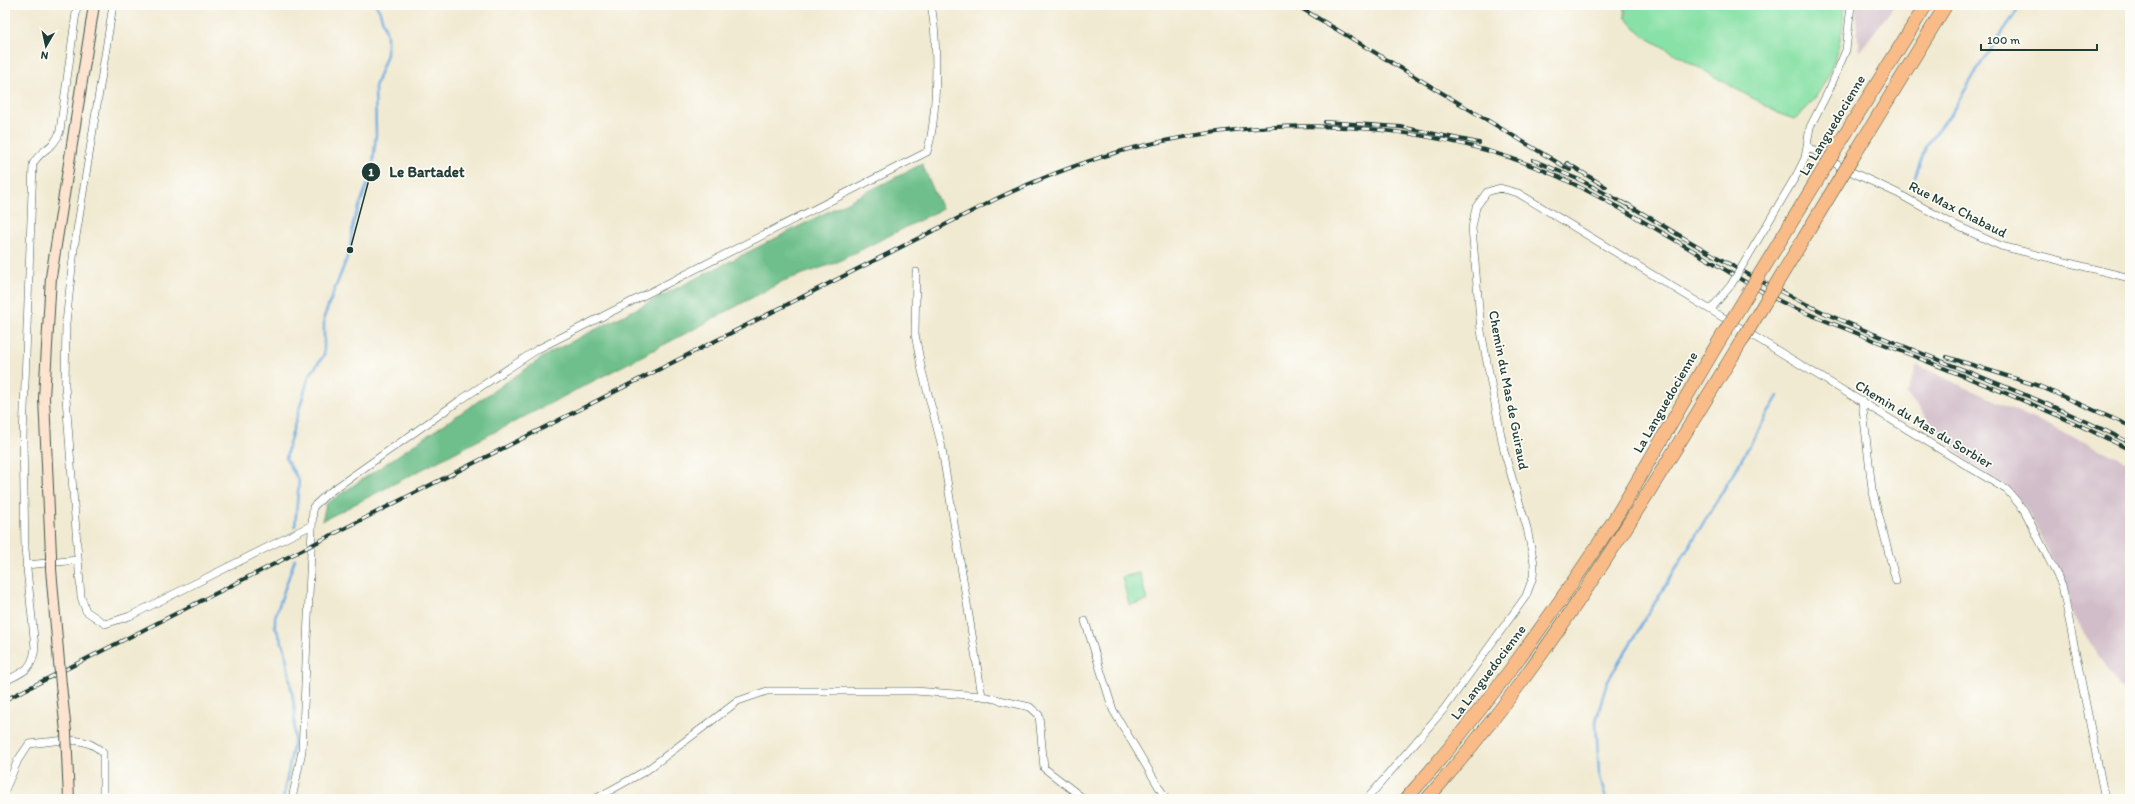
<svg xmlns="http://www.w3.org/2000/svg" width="2135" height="804" font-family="Itim,sans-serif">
<rect width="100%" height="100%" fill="#fdfcf7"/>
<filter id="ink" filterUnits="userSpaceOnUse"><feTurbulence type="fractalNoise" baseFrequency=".025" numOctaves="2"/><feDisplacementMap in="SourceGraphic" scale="8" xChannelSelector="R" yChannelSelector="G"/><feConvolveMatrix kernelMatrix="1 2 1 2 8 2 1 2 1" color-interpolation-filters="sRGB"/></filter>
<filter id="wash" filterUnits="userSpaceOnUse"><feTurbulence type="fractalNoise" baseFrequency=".012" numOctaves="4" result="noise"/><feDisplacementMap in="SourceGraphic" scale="16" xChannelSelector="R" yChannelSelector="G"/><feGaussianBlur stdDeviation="0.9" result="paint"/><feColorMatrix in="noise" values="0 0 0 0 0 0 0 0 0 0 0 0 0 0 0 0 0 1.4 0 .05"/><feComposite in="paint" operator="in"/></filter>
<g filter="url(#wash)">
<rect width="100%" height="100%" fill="#f1ead2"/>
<path fill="#d1bdc9" d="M1855,5H1895L1859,52Z
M1917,365L2130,463V693L2118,686L2073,616L2067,588L2026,508L2011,490L1965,459L1906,394Z"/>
<path fill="#88e1a6" stroke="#548f6d" d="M1625,5H1844C1845,42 1826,97 1794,119L1780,114L1642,35L1625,17Z
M1140,573L1147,601L1129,605L1122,577Z"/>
<path fill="#6ebf8b" stroke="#467e60" d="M922,164L942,209L835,263L783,281L700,326L322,521L326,504L551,352Z"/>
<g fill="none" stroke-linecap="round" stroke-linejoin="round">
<path stroke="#6dace0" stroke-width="2.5" d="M1915,177L1926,146L1952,112L1980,65L2021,5
M295,526L299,481L286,459L288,447L309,376L324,355V317L350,250L353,223L372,172L376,135L375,87L387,54V35L380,12L376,5
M283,799L294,741L295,711L285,650L275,626V617L295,559
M1606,799L1599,773L1596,721L1607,682L1736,469L1778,396"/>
</g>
</g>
<g filter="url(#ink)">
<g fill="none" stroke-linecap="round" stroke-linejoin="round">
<g stroke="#3e574c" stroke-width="8">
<path id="street" d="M113,5L74,249L66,323L65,385L81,597L86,611L105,624L130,616L312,525
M1807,146L1841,167L1897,193L1951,223L2001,246L2130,278
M1797,174L1805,158L1810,127L1830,88L1846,50L1851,5
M916,272L915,334L922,371L941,443L982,696
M1711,309L1731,285
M1862,401L1872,489L1896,581
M26,565L78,560
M1085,621L1113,710L1166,799
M5,681C23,672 32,671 35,648L25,549L23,437L33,164C41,148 55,149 60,131L77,5
M5,790L18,760L29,744C55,742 84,733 103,753V799
M292,799L302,751L313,507L327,494L459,401L538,349L927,152C938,118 938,40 931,5
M595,799L647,770L738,701L767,691H915L982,696L1030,707L1039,715L1044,768L1084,799
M1367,799L1444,709L1526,596L1533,577L1534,563L1527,528L1504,451L1481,331L1472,228L1476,207L1487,192L1500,188L1518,193L2007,490L2024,510L2062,585L2105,799
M2124,799H2130"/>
</g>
<g stroke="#3e574c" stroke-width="12">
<path id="secondary" d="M51,555L44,398L51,277L94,5
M51,569L57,639
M61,685L66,732
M67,754L69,799"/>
</g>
<g stroke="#3e574c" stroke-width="14">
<path id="highway" d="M1836,149L1926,5
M1853,157L1946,5
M1406,799C1481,714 1547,623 1609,528C1649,464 1685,397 1724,333
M1427,799C1550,660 1644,500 1741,342"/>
</g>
<use href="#street" stroke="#fff" stroke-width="7"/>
<use href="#secondary" stroke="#fde4d0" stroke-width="10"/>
<use href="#highway" stroke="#f9bc89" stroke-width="13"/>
<g stroke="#1f3d34" stroke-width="4">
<path id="rail" d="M1296,5L1570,170
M1325,122L1401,127L1479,143
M1533,160L1582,181L1631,207
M1567,163L1606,187
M1627,204C1693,244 1759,283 1829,315C1929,359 2033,393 2130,443
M1947,357L2039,386L2130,426
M5,700L998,198C1041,178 1084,161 1129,149C1268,113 1428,118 1559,177C1615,203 1671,238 1724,269C1745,282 1766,295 1788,305C1812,316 1837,325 1861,335C1952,372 2043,405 2130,450"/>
</g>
<use href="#rail" stroke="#fdfcf7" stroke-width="2.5" stroke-dasharray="8" stroke-linecap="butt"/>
<g stroke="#3e574c" stroke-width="8" stroke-linecap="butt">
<path id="street-bridge" d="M1731,285L1797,174"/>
</g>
<g stroke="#3e574c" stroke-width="12" stroke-linecap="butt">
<path id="secondary-bridge" d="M51,555V569
M57,639L61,685
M66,732L67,754"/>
</g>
<g stroke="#3e574c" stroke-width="14" stroke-linecap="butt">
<path id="highway-bridge" d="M1724,333L1836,149
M1741,342L1853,157"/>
</g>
<use href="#street-bridge" stroke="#fff" stroke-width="7"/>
<use href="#secondary-bridge" stroke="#fde4d0" stroke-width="10"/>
<use href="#highway-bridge" stroke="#f9bc89" stroke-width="13"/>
</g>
</g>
<g text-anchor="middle" stroke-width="3.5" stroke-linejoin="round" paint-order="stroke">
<g font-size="14" fill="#1f3d34" stroke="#fdfcf7">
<text transform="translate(1832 125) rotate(-59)" y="5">La Languedocienne</text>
<text transform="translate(1958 209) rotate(27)" y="5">Rue Max Chabaud</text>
<text transform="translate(1509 390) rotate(79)" y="5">Chemin du Mas de Guiraud</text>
<text transform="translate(1665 402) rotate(-60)" y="5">La Languedocienne</text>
<text transform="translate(1924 424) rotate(31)" y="5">Chemin du Mas du Sorbier</text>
<text transform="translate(1488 672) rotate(-53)" y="5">La Languedocienne</text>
</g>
</g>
<path fill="none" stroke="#1f3d34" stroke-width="1.5" d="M350 250L371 172"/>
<g fill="#1f3d34" stroke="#fdfcf7" stroke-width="1.5">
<circle cx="350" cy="250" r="4"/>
<circle cx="371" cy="172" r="10"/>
</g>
<g font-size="12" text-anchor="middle" font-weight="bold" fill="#fff">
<text x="371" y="176">1</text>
</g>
<g font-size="15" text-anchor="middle" font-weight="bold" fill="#1f3d34" stroke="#fdfcf7" stroke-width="3.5" stroke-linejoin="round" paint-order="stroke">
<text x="427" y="177">Le Bartadet</text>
</g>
<rect width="2135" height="804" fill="none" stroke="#fdfcf7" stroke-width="20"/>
<g transform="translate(46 46) rotate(189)" stroke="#fdfcf7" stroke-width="3" paint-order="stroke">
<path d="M0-3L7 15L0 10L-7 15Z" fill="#1f3d34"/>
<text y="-6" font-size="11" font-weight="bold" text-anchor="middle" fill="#1f3d34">N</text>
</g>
<path d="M1981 44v6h116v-6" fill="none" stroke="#1f3d34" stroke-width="2"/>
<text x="1987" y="44" font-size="12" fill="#1f3d34" stroke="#fdfcf7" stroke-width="3" paint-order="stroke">100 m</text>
</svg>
